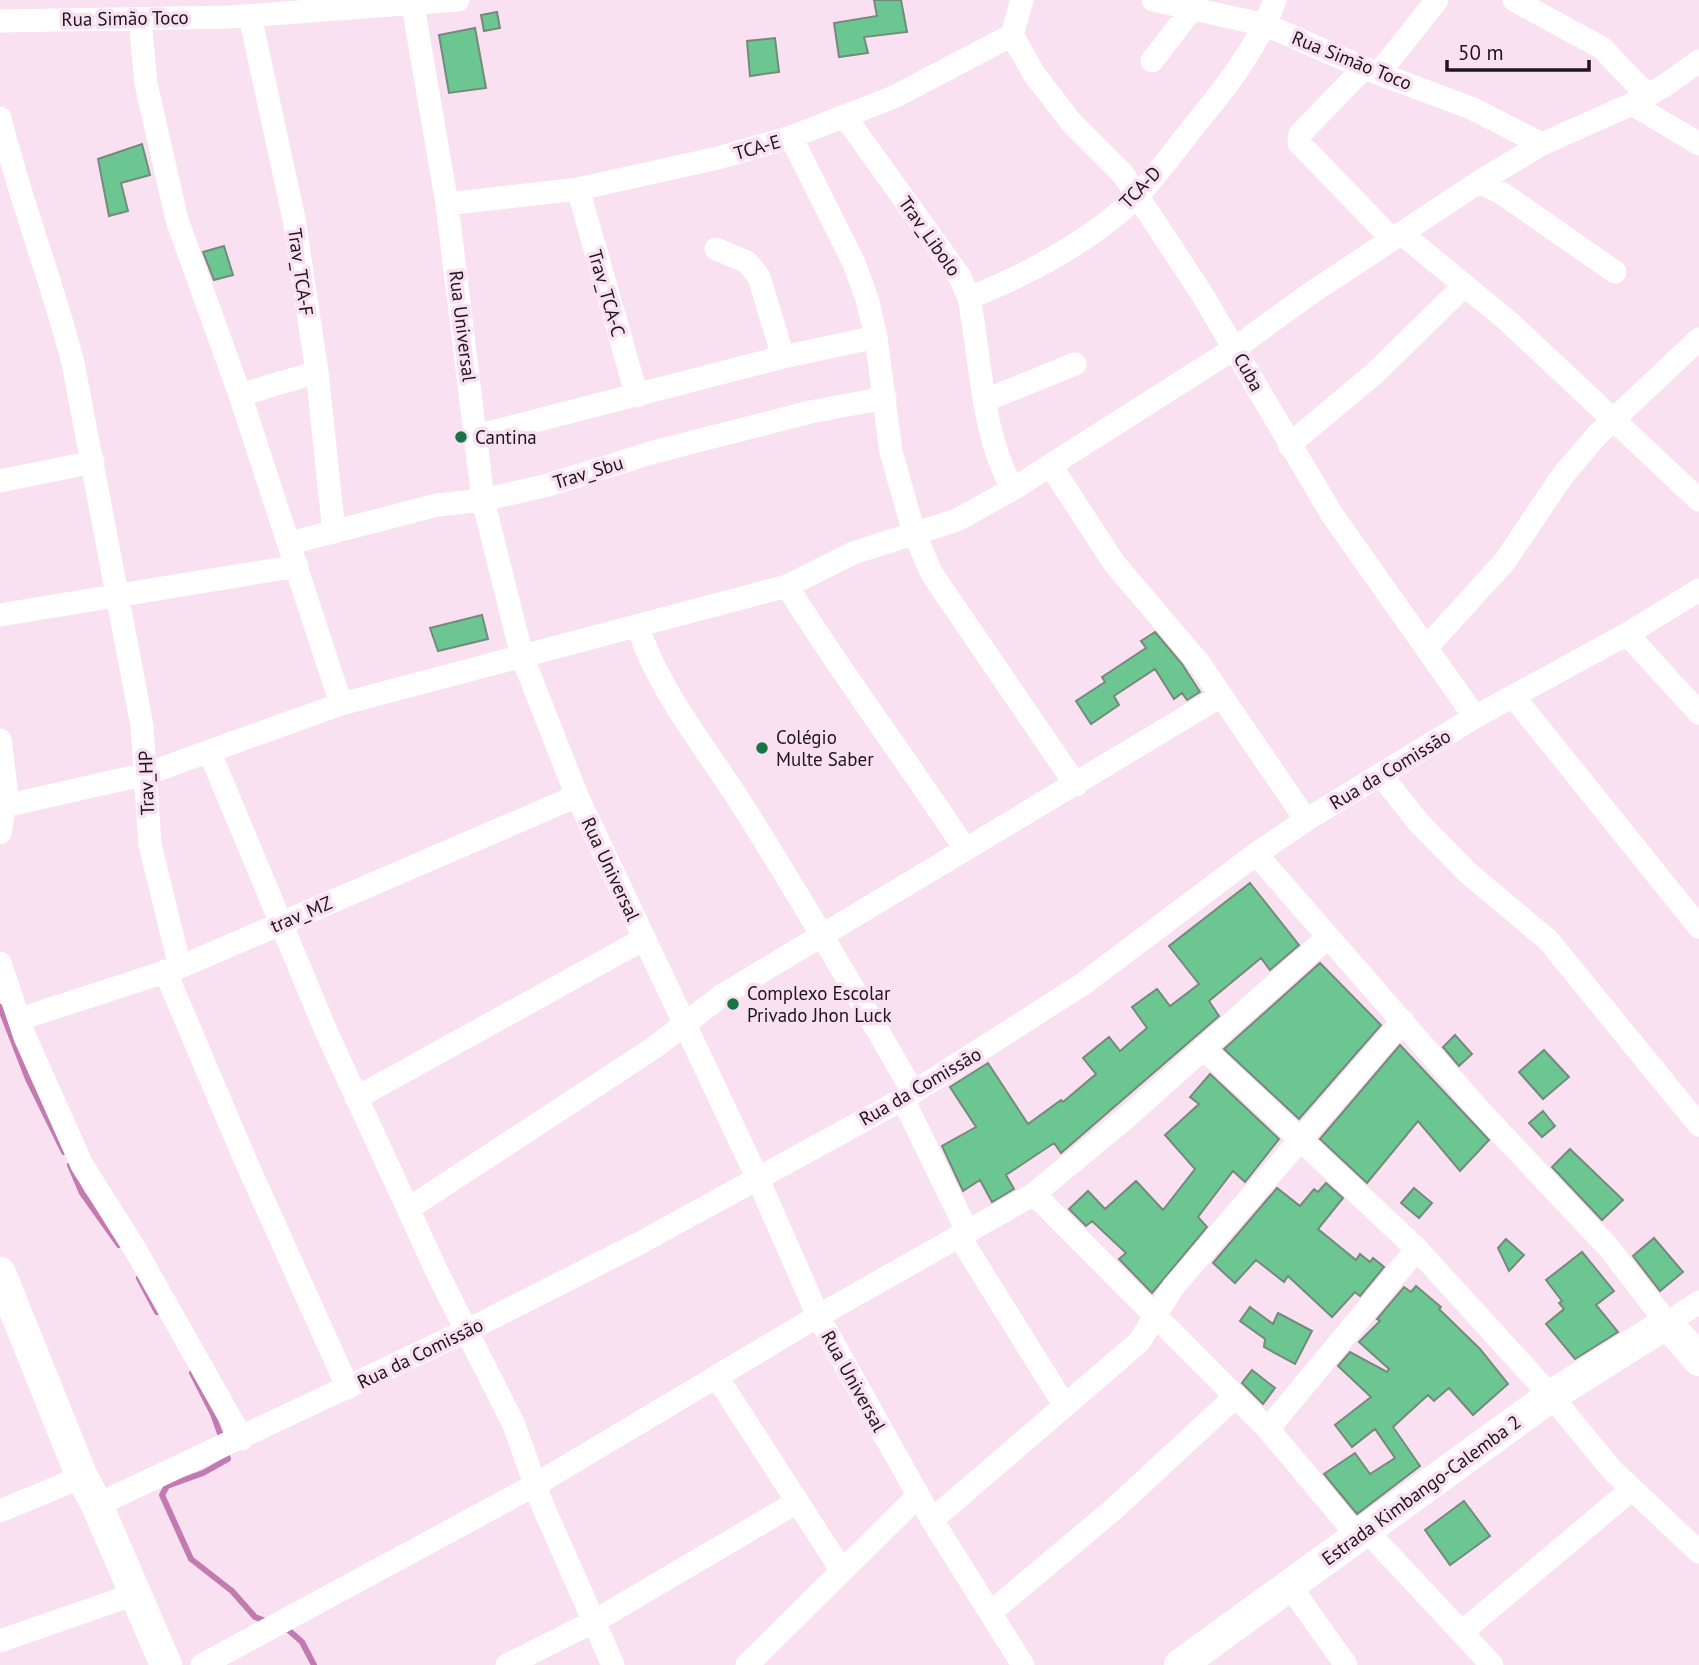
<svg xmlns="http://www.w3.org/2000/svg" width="1699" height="1665" font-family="'PT Sans',sans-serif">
<rect width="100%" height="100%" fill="#f9e1f2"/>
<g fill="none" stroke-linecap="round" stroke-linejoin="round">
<path stroke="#c37ab1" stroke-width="6" d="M0,1007L28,1079L64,1152
M70,1165L82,1193L119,1245
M139,1278L157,1312
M192,1373L213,1414L222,1439
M225,1450L228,1459L203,1473L167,1486L162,1495L191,1559L232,1591L255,1617L268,1622
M285,1627L302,1642L314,1665"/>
</g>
<path fill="#6cc692" stroke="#748a7c" stroke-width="2" d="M874,0H901L907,32L864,37L868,53L839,57L834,23L877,16Z
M497,12L500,28L484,31L481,15Z
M475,28L486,88L449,93L439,35Z
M775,38L779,72L750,76L747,41Z
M142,144L150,175L121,183L128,211L109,216L98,159Z
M224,246L233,275L214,280L203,252Z
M482,615L488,639L438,651L430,628Z
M1155,632L1182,664L1200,692L1187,700L1182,693L1174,699L1155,669L1114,696L1119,705L1091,724L1076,701L1105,682L1102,677L1146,648L1141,641Z
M1250,883L1299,945L1270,970L1261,958L1209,1001L1219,1016L1061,1153L1054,1143L1006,1175L1014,1189L992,1202L980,1180L963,1191L942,1146L976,1127L950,1087L988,1063L1028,1124L1061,1100L1063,1102L1096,1074L1083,1058L1109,1037L1120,1051L1147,1028L1132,1007L1157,989L1170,1006L1199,984L1169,946Z
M1320,963L1381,1025L1299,1119L1224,1049Z
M1455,1035L1472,1054L1459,1066L1443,1047Z
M1400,1045L1489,1140L1460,1171L1418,1121L1367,1183L1320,1139Z
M1544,1050L1569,1077L1543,1099L1519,1072Z
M1210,1074L1279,1139L1245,1182L1233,1171L1198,1217L1207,1227L1152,1293L1119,1259L1126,1253L1092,1221L1086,1226L1069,1209L1088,1191L1105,1209L1136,1181L1163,1210L1195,1169L1165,1135L1199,1104L1190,1097Z
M1543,1111L1555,1126L1542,1137L1529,1123Z
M1570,1149L1623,1200L1602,1220L1552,1167Z
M1326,1183L1343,1198L1318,1229L1356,1260L1360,1254L1370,1262L1373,1258L1384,1267L1360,1296L1355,1292L1332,1317L1288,1276L1284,1282L1256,1260L1235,1283L1213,1263L1277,1188L1300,1206L1314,1189L1318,1192Z
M1414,1188L1432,1203L1419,1218L1401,1203Z
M1654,1238L1683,1272L1660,1291L1633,1256Z
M1506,1239L1524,1255L1509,1271L1498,1248Z
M1582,1252L1614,1291L1596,1305L1618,1332L1575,1359L1546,1324L1564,1309L1559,1303L1562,1301L1546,1280Z
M1416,1286L1441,1307L1439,1309L1480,1349L1508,1384L1473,1415L1449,1388L1434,1401L1428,1395L1393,1427L1420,1466L1357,1514L1324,1474L1355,1453L1370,1474L1395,1458L1375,1429L1352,1447L1335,1425L1371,1397L1338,1366L1350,1352L1387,1372L1389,1369L1359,1342L1380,1321L1377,1319L1404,1287L1411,1292Z
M1250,1307L1273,1324L1278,1313L1312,1331L1295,1364L1264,1347L1265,1339L1240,1321Z
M1252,1370L1275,1388L1263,1404L1242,1383Z
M1464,1501L1490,1536L1450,1565L1425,1530Z"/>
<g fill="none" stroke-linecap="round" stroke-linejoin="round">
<path stroke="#fff" stroke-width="23" d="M412,0L447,204L483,500L522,656L577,796L757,1177L818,1316L932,1520L1023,1665
M1153,0L1266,25L1364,68L1471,108L1542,144
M1514,0L1602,48L1647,95
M250,16L294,219L317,372L334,532
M140,19L146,84L177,220L240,395L341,704
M0,21L230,17L458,0
M1012,35L1034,74L1071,122L1123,174L1202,294L1331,513L1475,717
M1152,61L1192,9
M1364,68L1300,134L1299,143L1392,239
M1379,73L1437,0
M1632,104L1699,144
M0,118C20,201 52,280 73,363L142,726L150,845L180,967
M846,118L960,277L969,298C981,359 981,434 1013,489
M791,137L854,263L867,299L876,337L891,452L914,533L932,574L1076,785
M1479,182L1503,194L1615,272
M578,189L637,396
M447,204L578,189L718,158L791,137L894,97L1012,35L1022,0
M1401,233L1509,322L1699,500
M716,249L747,262L759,277L783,357
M969,298C1028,274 1091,242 1137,196C1159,173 1178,146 1198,121C1228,85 1259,44 1275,0
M240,395L317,372
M986,400L1075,364
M477,436L783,357L876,337
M1289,445L1375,373L1465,285
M1051,466L1114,563L1199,663L1306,820
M0,481L93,462
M290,543L437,505L483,500L548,485L654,452L810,412L885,398
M787,586C843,676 907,760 965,849
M0,615L297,566
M638,627C659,691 703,744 739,800C800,896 857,994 913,1092
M1627,634L1699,713
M1426,648L1505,561L1563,475L1597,435L1699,339
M1513,696L1699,927
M0,740L7,795L0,833
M210,753L326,1031L438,1274L514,1425L542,1504L613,1665
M1381,775L1419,823L1468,873L1548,940L1699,1125
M0,807L146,774L341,704L787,586L853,553L957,520L1013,489L1235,348L1311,293L1479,182L1542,144L1632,104L1664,86L1699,61
M1256,854L1481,1112L1609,1248L1667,1323L1699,1302
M0,963L25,1037L82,1165L135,1249L242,1439
M165,971L247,1164L348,1388
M20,1019L180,967L577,796
M1203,1048L1417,1249L1551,1396L1612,1470L1699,1552
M356,1098L644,939
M903,1099L967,1231
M1034,1194L1268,1429L1357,1535
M408,1209L655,1047L721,996L1221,696
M959,1236L1065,1406
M717,1377L842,1571
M1268,1429L1417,1249
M97,1505L466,1331L638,1244L903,1099L1083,984L1256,854L1306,820L1475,717L1627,634L1699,590
M0,1511L82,1477
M932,1520L1139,1342L1173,1287L1403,1021
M1366,1530L1492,1665
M1289,1585L1346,1665
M991,1612L1114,1509L1236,1396
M1462,1632L1632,1489
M0,1641L135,1594
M202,1665L535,1485L818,1316L1034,1194L1127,1117L1327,938
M507,1665L593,1622L797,1502
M747,1665L918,1496"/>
<path stroke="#fff" stroke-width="32" d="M0,1273L82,1477L97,1505L166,1665
M1180,1665L1551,1396L1667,1323L1699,1360"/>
</g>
<g fill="#187347" stroke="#f9e1f2" stroke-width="2.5">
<circle cx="461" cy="437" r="7"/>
<circle cx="762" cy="748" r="7"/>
<circle cx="733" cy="1004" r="7"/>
</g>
<g text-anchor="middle" stroke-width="7" stroke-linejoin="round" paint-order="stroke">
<g font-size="19" fill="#1e161c" stroke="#f9e1f2">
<text transform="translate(125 18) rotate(-1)" y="7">Rua Simão Toco</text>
<text transform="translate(1352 60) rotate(22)" y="7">Rua Simão Toco</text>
<text transform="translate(757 147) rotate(-16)" y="7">TCA-E</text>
<text transform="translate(1140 187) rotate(-46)" y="7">TCA-D</text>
<text transform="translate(930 236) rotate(55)" y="7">Trav_Libolo</text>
<text transform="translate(301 272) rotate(82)" y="7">Trav_TCA-F</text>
<text transform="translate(607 293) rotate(74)" y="7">Trav_TCA-C</text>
<text transform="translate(463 326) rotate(83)" y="7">Rua Universal</text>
<text transform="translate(1249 372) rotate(61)" y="7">Cuba</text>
<text transform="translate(588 472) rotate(-17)" y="7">Trav_Sbu</text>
<text transform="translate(1390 769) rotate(-31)" y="7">Rua da Comissão</text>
<text transform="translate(146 783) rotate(-92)" y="7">Trav_HP</text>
<text transform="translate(611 869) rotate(65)" y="7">Rua Universal</text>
<text transform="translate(301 914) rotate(-23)" y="7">trav_MZ</text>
<text transform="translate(920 1086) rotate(-30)" y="7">Rua da Comissão</text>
<text transform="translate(420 1353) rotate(-26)" y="7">Rua da Comissão</text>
<text transform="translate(854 1381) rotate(61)" y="7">Rua Universal</text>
<text transform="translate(1421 1490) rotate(-36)" y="7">Estrada Kimbango-Calemba 2</text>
</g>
<g font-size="19" fill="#1e161c" stroke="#f9e1f2" text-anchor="start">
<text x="475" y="444">Cantina</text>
<text x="776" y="744">Colégio<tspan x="776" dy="22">Multe Saber</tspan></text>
<text x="747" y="1000">Complexo Escolar<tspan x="747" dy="22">Privado Jhon Luck</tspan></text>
</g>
</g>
<path d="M1447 60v10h142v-10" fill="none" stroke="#1e161c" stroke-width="3.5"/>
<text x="1458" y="60" font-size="21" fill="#1e161c" stroke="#f9e1f2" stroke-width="5" paint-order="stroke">50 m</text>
</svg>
